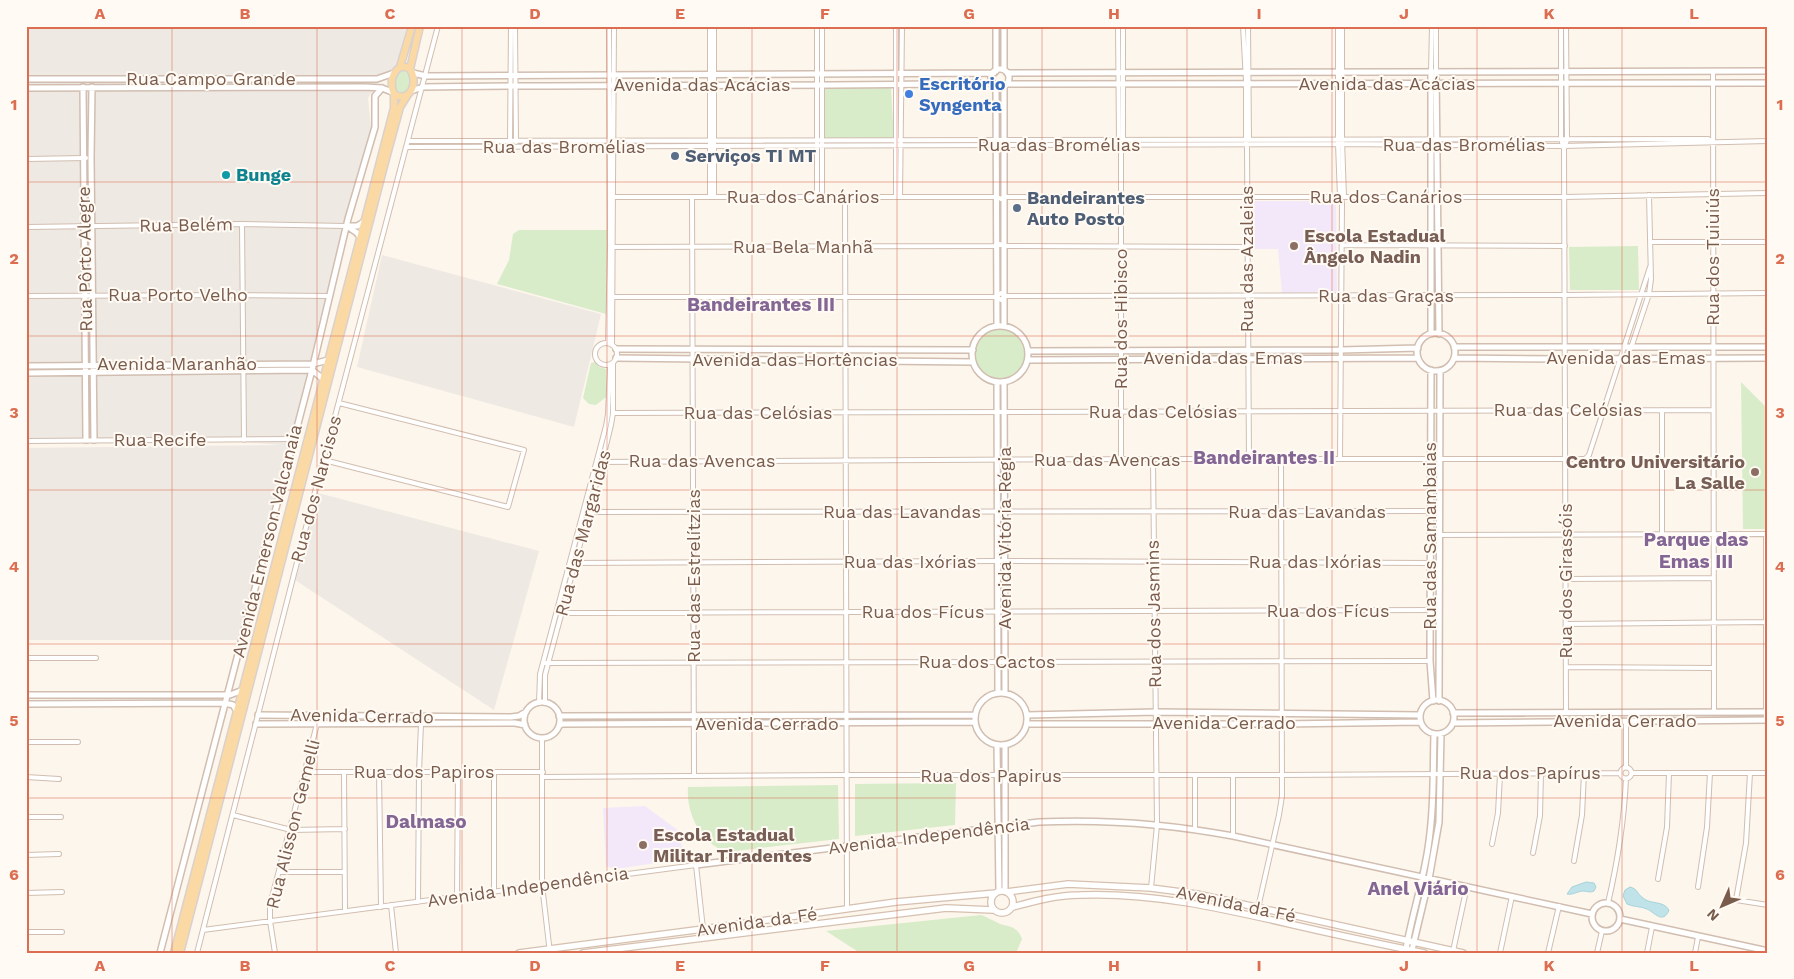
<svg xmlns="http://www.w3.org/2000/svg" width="1794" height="979" font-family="'Work Sans',sans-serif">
<rect width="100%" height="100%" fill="#fdf6ec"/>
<path fill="#efe9e4" d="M26,26H407L397,64L376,85L368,98L371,126L370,135L347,218L241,640H26V448L282,445L239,442L26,438Z
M382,255L601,314L574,427L357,367Z
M318,493L539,551L494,710L295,580Z"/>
<path fill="#f3e8fa" d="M1252,201H1336L1337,292L1282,293L1278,249H1253Z
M645,806L679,831L684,859L615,869L606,866L603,808Z"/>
<path fill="#d8ecc9" d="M405,70L411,74C412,82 411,89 403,94L397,92L394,86L399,72Z
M825,88H891L894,139H824Z
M519,230H607L606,314L497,284L509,260L513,234Z
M1638,246L1639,290H1570L1569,247Z
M974 353a26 26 0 1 1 52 0a26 26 0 1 1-52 0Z
M595,362L599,367L606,369V397L596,405L589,404L583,398L591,363Z
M1741,382L1768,409V529H1743Z
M956,783L955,825L855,836V784Z
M838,785L839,839L726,852C700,842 686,813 688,787Z
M981,915C987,917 994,921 1000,924C1011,927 1018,927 1022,939L1016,953H860L826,931Z"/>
<path fill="#bfe3e8" stroke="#a5d3da" d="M1586,882L1594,883L1596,887L1594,891C1589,893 1587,891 1582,891C1576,892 1573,895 1567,894L1572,887Z
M1630,887C1638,889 1637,894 1643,898C1651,905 1663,900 1669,910C1663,925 1654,912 1647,909C1640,906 1633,907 1627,904L1623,896L1625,890Z"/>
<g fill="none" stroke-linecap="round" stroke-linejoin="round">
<g stroke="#d1beb0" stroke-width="6">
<path id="minor" d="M515,26L516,142
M710,26V197
M714,26V197
M817,26V197
M822,26V197
M896,26V197
M1118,26L1119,141
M1243,26L1246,81V144L1247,147L1249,460
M1248,26L1249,140
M1338,26V144L1340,197L1342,202L1340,459
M1342,26V139L1344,197
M1561,26V137L1563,147
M1713,71L1714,712
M1431,72L1432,26
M1436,72V26
M408,141L1708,139L1712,141
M510,141L511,26
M406,147L1342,144L1563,146L1768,141
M26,159L86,158
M610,197H997L1001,199L1004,197H1564L1768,193
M692,197L694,776
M845,197L847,909
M900,197L902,26
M242,224L244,440
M26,227L242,224L346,226
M1650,242H1768
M1342,245L1565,246
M610,247L996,246L1000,244L1005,246L1247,247
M26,296L242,295L329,296
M997,296L1001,293L1005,296L1565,295L1768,293
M609,297H997L1001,300L1005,296
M595 354a11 11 0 1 1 22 0a11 11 0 1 1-22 0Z
M608,343L610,247L609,26
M612,345L614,26
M1631,348L1649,294L1651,279L1649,195
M1662,410V534
M613,413L1713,410
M26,441L293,439
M1121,459V149L1123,145V26
M324,460L508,507L524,450L339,403
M597,462L1121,459H1585L1589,455L1650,267
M583,512L1430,511
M1430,535L1768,534
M570,563L997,561L1430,563
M1566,579L1714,578
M557,613L1439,610
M1566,624L1768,622
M26,658H96
M543,663L1430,661
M1566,667L1714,668
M539,703L540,674L606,426L608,414L610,365
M545,703V675L602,462L611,425L613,413V363
M1566,713L1564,149L1567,140L1566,26
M1766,720V534
M542,738V885L550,953
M26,742H78
M1626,767V721
M1620.5 773a5.5 5.5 0 1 1 11 0a5.5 5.5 0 1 1-11 0Z
M305,772H543
M344,772L345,911
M379,772L381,907
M1632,773H1768
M1750,773L1746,843L1736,900L1768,905
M1195,775V829
M26,777L59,779
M543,777L842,775H1282L1620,773
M233,815L291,830L345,829
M26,817H61
M1233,836V775
M1492,844L1498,813L1500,774
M1533,853L1540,816L1541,773
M26,855L59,854
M1574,861L1582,815L1584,773
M280,872H344
M1658,879L1667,827L1669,773
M1698,887L1707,827L1710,773
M1151,888L1157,825L1153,460
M494,892V772
M26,893L62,892
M457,897L458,772
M418,902L419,772L421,724
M1608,903C1618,860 1624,823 1626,779
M391,905L396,953
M1258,908L1279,815L1282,796L1281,460
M203,930L696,865L703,929
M26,932H62
M1453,951L1467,886
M197,953L315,492L438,26
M275,953L270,921V905L317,724
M1500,953L1512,896
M1548,953L1559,906
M1597,953L1602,931
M1647,953L1652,927
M1695,953L1698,937"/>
</g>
<g stroke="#d1beb0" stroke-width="8">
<path id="tertiary" d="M1004,26V70
M991 78a9 9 0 1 1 18 0a9 9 0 1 1-18 0Z
M996,71V26
M1431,72V334
M1436,72L1439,334
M413,73L426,76L994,73
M1007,73L1768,71
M26,79H377L394,73
M1007,84L1768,83
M996,86L997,326
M1004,86V326
M83,87L86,440
M92,87L91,158L94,440
M26,88L365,87L382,88L392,92
M411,91L423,87C613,84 803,87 993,83
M346,226H357L364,222
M347,226L357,233L360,237
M972 354a28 28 0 1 1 56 0a28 28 0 1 1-56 0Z
M1417 352a19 19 0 1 1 38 0a19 19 0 1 1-38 0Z
M1454,347H1768
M616,349L973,350
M1028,351L1341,350L1418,348
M616,358L973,362
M1454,358L1565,359L1768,358
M1028,360L1418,358
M26,366L313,364L328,360
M312,370L323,379
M1431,370L1430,661L1433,701
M26,373L312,370
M997,382L998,693
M1004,382L1005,693
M975 719a26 26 0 1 1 52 0a26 26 0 1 1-52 0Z
M26,695H230L243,690
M1420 717a17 17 0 1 1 34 0a17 17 0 1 1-34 0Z
M1439,701L1440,371
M524 720a18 18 0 1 1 36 0a18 18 0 1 1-36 0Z
M26,704L225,703L233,705L237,711
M1453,713L1768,712
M258,715L511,717L519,716L526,712
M1027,715L1156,712L1420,715
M559,716L975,715
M1453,723L1768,720
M256,724L515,723L525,725
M1027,724H1282L1420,722
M559,726L562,724L975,722
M997,745L999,891
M696,865L1039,822C1103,819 1169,824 1233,836L1592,914
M1005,891V745
M1592 917a14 14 0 1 1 28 0a14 14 0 1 1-28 0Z
M1620,919L1768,951
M1406,949C1412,915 1423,882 1428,848C1434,810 1433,772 1434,734
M1412,950L1429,879L1439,822L1441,734
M160,953L312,370L348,219L375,127V96L382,88"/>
</g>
<g stroke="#d6c0b0" stroke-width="8">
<path id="secondary" d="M991 902a11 11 0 1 1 22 0a11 11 0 1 1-22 0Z
M1006,892L1068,884L1151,888L1197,894L1463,953
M1013,907C1035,901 1057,895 1080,895C1152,892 1224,909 1294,925C1337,935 1380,944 1424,953
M519,953L703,929L896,902L996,893
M583,953L946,908L993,910"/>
</g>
<g stroke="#dad1cd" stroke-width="9">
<path id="primary" d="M400,67H406L410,69C419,82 410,104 394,94C390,84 391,74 400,67Z
M400,67L412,26
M410,69L420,26
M174,953L394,108V94
M180,953L385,162L400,107L407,96"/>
</g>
<use href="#minor" stroke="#fff" stroke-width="4"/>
<use href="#tertiary" stroke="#fff" stroke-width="5"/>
<use href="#secondary" stroke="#fff" stroke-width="5.5"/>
<use href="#primary" stroke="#fbd9a5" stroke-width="6"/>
</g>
<path fill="none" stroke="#dc6d51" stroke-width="1" stroke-opacity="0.55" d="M172,26V953M317,26V953M462,26V953M607,26V953M752,26V953M897,26V953M1042,26V953M1187,26V953M1332,26V953M1477,26V953M1622,26V953M26,182H1768M26,336H1768M26,490H1768M26,644H1768M26,798H1768"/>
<circle fill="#3f7fe0" stroke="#fffaf3" stroke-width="2" cx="909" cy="94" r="5"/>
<g fill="#5c6f8a" stroke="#fffaf3" stroke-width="2">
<circle cx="675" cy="156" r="5"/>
<circle cx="1017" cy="208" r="5"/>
</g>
<circle fill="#0f9aa8" stroke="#fffaf3" stroke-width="2" cx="226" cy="175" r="5"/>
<g fill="#8d6e63" stroke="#fffaf3" stroke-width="2">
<circle cx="1294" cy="246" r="5"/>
<circle cx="1755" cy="472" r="5"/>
<circle cx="643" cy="845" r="5"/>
</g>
<g text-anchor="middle" stroke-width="4" stroke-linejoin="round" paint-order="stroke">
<g font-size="18" fill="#7a5c4d" stroke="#fffaf3">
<text x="211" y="85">Rua Campo Grande</text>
<text x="1387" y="90">Avenida das Acácias</text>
<text x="702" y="91">Avenida das Acácias</text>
<text x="1059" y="151">Rua das Bromélias</text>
<text x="1464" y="151">Rua das Bromélias</text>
<text x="564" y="153">Rua das Bromélias</text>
<text x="803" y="203">Rua dos Canários</text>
<text x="1386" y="203">Rua dos Canários</text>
<text transform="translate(186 225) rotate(-1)" y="6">Rua Belém</text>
<text x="803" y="253">Rua Bela Manhã</text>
<text transform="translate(1713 257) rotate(-90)" y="6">Rua dos Tuiuiús</text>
<text transform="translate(85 259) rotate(-91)" y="6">Rua Pôrto Alegre</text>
<text transform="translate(1247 259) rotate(-90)" y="6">Rua das Azaleias</text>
<text x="178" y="301">Rua Porto Velho</text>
<text x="1386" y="302">Rua das Graças</text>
<text transform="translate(1121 319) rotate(-90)" y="6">Rua dos Hibisco</text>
<text x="1223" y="364">Avenida das Emas</text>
<text x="1626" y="364">Avenida das Emas</text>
<text x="795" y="366">Avenida das Hortências</text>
<text x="177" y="370">Avenida Maranhão</text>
<text x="1568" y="416">Rua das Celósias</text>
<text x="1163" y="418">Rua das Celósias</text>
<text x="758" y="419">Rua das Celósias</text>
<text x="160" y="446">Rua Recife</text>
<text x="1107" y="466">Rua das Avencas</text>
<text x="702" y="467">Rua das Avencas</text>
<text transform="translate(316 489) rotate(-75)" y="6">Rua dos Narcisos</text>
<text x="902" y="518">Rua das Lavandas</text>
<text x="1307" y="518">Rua das Lavandas</text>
<text transform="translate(583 533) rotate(-75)" y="6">Rua das Margaridas</text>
<text transform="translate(1430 536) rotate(-90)" y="6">Rua das Samambaias</text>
<text transform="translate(1005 538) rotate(-90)" y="6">Avenida Vitória Régia</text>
<text transform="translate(267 541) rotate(-76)" y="6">Avenida Emerson Valcanaia</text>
<text x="910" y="568">Rua das Ixórias</text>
<text x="1315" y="568">Rua das Ixórias</text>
<text transform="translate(694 576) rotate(-90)" y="6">Rua das Estrelítzias</text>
<text transform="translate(1566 581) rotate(-90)" y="6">Rua dos Girassóis</text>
<text x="1328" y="617">Rua dos Fícus</text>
<text x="923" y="618">Rua dos Fícus</text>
<text transform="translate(1154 614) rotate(-91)" y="6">Rua dos Jasmins</text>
<text x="987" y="668">Rua dos Cactos</text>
<text transform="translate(362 716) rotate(1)" y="6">Avenida Cerrado</text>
<text x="1625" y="727">Avenida Cerrado</text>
<text x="1224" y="729">Avenida Cerrado</text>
<text x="767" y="730">Avenida Cerrado</text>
<text x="424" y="778">Rua dos Papiros</text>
<text x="1530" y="779">Rua dos Papírus</text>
<text x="991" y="782">Rua dos Papirus</text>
<text transform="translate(293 824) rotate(-76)" y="6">Rua Alisson Gemelli</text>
<text transform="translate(929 836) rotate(-7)" y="6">Avenida Independência</text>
<text transform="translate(528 887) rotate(-8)" y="6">Avenida Independência</text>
<text transform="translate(1236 904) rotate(12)" y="6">Avenida da Fé</text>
<text transform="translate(757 922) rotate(-8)" y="6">Avenida da Fé</text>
</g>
<g font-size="18" font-weight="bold" fill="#366cbe" stroke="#fffaf3" text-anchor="start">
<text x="919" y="90">Escritório<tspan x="919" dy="21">Syngenta</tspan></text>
</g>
<g font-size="18" font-weight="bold" fill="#4e5e75" stroke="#fffaf3" text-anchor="start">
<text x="685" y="162">Serviços TI MT</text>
<text x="1027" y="204">Bandeirantes<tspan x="1027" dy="21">Auto Posto</tspan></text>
</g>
<g font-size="18" font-weight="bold" fill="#0d838f" stroke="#fffaf3" text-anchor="start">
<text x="236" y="181">Bunge</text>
</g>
<g font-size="18" font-weight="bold" fill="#785e54" stroke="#fffaf3" text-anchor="start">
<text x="1304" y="242">Escola Estadual<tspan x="1304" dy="21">Ângelo Nadin</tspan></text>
<text x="1745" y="468" text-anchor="end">Centro Universitário<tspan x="1745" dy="21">La Salle</tspan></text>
<text x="653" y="841">Escola Estadual<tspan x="653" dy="21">Militar Tiradentes</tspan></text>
</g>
<g font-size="19" font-weight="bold" fill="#846695" stroke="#fffaf3">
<text x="761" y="311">Bandeirantes III</text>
<text x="1264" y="464">Bandeirantes II</text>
<text x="1696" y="546">Parque das<tspan x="1696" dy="22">Emas III</tspan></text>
<text x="426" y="828">Dalmaso</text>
<text x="1418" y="895">Anel Viário</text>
</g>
</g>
<rect width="1794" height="979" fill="none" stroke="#fffaf3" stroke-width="55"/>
<g transform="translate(1722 906) rotate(225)" stroke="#fffaf3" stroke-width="4" paint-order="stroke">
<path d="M0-4L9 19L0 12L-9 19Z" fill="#7a5c4d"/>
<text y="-8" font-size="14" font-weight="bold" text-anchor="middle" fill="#7a5c4d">N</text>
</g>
<rect x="28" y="28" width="1738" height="924" fill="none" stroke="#dc6d51" stroke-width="2"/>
<g font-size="16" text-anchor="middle" font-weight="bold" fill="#dc6d51">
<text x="100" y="19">A</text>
<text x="245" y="19">B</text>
<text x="390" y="19">C</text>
<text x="535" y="19">D</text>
<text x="680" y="19">E</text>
<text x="825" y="19">F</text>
<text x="969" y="19">G</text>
<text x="1114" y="19">H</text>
<text x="1259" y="19">I</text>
<text x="1404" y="19">J</text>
<text x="1549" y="19">K</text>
<text x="1694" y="19">L</text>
<text x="14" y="110">1</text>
<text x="1780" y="110">1</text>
<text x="14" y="264">2</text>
<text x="1780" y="264">2</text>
<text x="14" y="418">3</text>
<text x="1780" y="418">3</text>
<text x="14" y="572">4</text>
<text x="1780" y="572">4</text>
<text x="14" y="726">5</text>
<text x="1780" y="726">5</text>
<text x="14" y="880">6</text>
<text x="1780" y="880">6</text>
<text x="100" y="971">A</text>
<text x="245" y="971">B</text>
<text x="390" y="971">C</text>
<text x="535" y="971">D</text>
<text x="680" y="971">E</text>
<text x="825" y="971">F</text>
<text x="969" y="971">G</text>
<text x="1114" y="971">H</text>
<text x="1259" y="971">I</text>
<text x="1404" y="971">J</text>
<text x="1549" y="971">K</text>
<text x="1694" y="971">L</text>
</g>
</svg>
